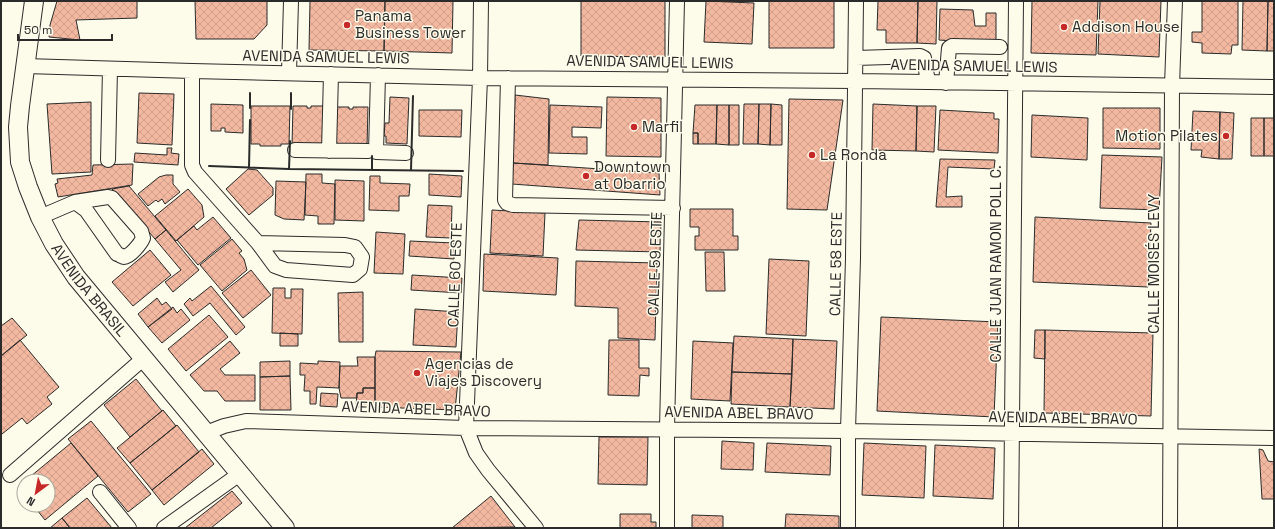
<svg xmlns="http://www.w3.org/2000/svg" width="1275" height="529" font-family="'Space Grotesk',sans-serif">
<defs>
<pattern id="building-cross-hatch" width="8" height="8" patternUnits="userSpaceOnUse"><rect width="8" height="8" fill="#f2b8a0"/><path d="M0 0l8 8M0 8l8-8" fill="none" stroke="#d09e8a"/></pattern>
</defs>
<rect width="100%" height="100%" fill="#fdfbea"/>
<path fill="url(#building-cross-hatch)" stroke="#2b2b2b" d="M57,1H137V18L76,20L80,40L49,37L50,25Z
M195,1H267V25L254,39H196Z
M310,1H385L384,51L309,50Z
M385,1H453L452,53L384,51Z
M581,1H665V57L581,56Z
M706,1L754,3L752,44L704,42Z
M769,1H834V48H769Z
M878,1H918L917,43H886V30H877Z
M918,1H937L936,44L917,43Z
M1032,1H1098L1096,55L1031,53Z
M1100,1H1161L1159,57L1098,54Z
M1202,1H1238V45H1232L1231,54L1202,53V43L1192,42V32H1202Z
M1243,1H1268L1267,51L1242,50Z
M1268,1H1274V51H1267Z
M940,9L973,10L975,26H986V13H996V44L939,40Z
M139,93L174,94L172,145L137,143Z
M515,95L549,99L548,165L513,163Z
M390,97L409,98L407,144L386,143V136H384L385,123H389Z
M607,97L661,98V157L606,156Z
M789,99L843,100L827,210L787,209Z
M91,102V172L52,174L47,104Z
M211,104L243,105V133L225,132V128H221V131H211Z
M744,104H759L758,144H743Z
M759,104H771L770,145L758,144Z
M771,104L782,105V145H770Z
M873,104L917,106L916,151L872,150Z
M550,105L602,107L601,128L572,127V137H587V154L549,153Z
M695,105H717L716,144H698V133H693Z
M717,105H729V145L716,144Z
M729,105H739V145H729Z
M251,106H290L289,144H281V146H260V144H251Z
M293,106H307V108H311V106H326V146L292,145Z
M917,106H936L934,152L916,151Z
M335,107H349V109H353V107H368L367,147H334Z
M1103,108H1160V149L1103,148Z
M419,110H462L461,137L419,136Z
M940,110L994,113V119H999L998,153L938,150Z
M1193,111L1220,112L1219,159L1201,157L1202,150H1191Z
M1220,112L1234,113L1232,159H1219Z
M1032,115L1088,118L1087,160L1031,157Z
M1251,118H1264V156H1251Z
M1264,118H1274V156H1264Z
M693,133H698V144H693Z
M167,148H172L171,153L179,154L178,165L134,162L135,153L167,155Z
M1102,155L1162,157L1159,210L1100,208Z
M940,159L995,160L994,169L948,167L946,197L962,196V207H936Z
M513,163L659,173L660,195L512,184Z
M133,164L132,185L58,197L55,184L58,183L57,179L92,175L93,165Z
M248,169L257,170L273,188V195L249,215L226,189Z
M306,174H322V183L335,184L334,224H318V216L305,215Z
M429,174L462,176L461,197L429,195Z
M166,175H173V184L180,192L165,204L162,199L158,202L156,200L148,206L138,194L159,177Z
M370,176H380V183L410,184L409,196H399V211L369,210Z
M335,180L364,181V221L335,220Z
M276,181L306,182L304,220L284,219L275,215Z
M129,186L166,230L155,239L112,189Z
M188,189L202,205L204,217L176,241L155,216Z
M428,205L452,206L451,238L426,237Z
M690,209H733V236H738V250H695V236H699V227H690Z
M492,210L545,213L543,256L490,253Z
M213,217L231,238L198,265L177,240L194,226L197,230Z
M1035,217L1151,223L1148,287L1033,282Z
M579,220L661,222L660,252L576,250Z
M166,230L199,270L173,292L165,282L181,270L155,239Z
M376,232L405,234L403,274L374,273Z
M232,239L242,251L239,253L244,259L247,270L222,291L200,265Z
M410,241L454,243V259L409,256Z
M150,250L171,275L133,306L112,282Z
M705,252H724L725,291H706Z
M484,254L558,258L556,295L483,291Z
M769,259L809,261L806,336L766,334Z
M576,261L657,263L655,340L618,338V308L575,306Z
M251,270L271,295L243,318L222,293Z
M412,275L462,278L461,293L411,290Z
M211,286L245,327L236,335L210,303L193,316L184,304L190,298L192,301Z
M273,288H285V298H291V289H303L302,334L272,333Z
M363,292V342H339L338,293Z
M157,298L162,305L166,302L172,309L148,327L138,314Z
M173,307L177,313L181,309L190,320L162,343L148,327Z
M415,309L458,312L456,347L413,345Z
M209,315L228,337L186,371L168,349Z
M881,317L998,322L994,417L877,411Z
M12,318L27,335L1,356V326Z
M1035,330H1045V359L1034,358Z
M1045,330L1153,333L1151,416L1044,413Z
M280,333L298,334V346H280Z
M734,336L793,339L792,374L732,372Z
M793,339L837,341L834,409L790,407Z
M20,340L59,387L47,397L52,404L27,424L22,418L2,434L1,432V356Z
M609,340H639V368H649V376L640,375L639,396L608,395Z
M230,341L240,353L220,369L225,375H255V401H225L217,391H204L190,375Z
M693,341L733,343L730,401L691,399Z
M376,351L461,352L455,410L375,407V357Z
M357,357H375V388H363V393H357V398H341L339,388L340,366H358Z
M290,361V376L260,377V362Z
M318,361L340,362L339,388L317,387L316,404H310V391H304L305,375H300V363L318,364Z
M732,372L792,374L790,407L731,404Z
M290,376L291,410H260V377Z
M136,379L162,411L130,437L104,405Z
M363,388H375V407H356L357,393H363Z
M321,393L338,394L337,407L320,406Z
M163,410L176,426L130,463L117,448Z
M91,421L151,494L128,512L68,439Z
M177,425L199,452L152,490L130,463Z
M599,437H648L647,485L598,484Z
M722,441L754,443L753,470L721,469Z
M71,443L98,476L45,520L33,505H48V481H25Z
M767,443L831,446L830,475L765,472Z
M864,443L926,446L924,498L862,495Z
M935,445L995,448L993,499L933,496Z
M202,449L214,464L164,505L152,490Z
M1259,449L1263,450L1268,461L1274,462V499H1262Z
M24,482V495L18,487Z
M232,491L242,503L211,528H185Z
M491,496L515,527L452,528Z
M87,498L112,528H70L62,518Z
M620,514H651V522H656V528H620Z
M786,514L839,516V528H785Z
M692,515L723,516V528H692Z
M62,518L70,528H50Z"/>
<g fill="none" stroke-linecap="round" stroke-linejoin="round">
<g stroke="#2b2b2b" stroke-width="16">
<path id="minor" d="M481,1L480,78L466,428L476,453L488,470L536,528
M856,58L920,56L924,58L928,82
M25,66L192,71L480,78L856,81L1274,87
M192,71V165L195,172L258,243L275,266L286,270L353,275L360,269L362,257L355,247L345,245L258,243
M289,73L291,1
M378,75L376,152L406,153
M508,78L505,200L507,203L513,205L673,208
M946,83L949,48L952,46L1000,47
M295,150L368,151
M329,151L331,74
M108,160L110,69
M40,217L75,202L108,197L112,198L141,231L143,238C141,243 130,257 124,257C123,257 118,254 117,254L86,210L75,202
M206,433L224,426L246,421L466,428L848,431L1274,438
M10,475L144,358
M100,492L129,528
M164,528L241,473
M667,528V429L677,1
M848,528V431L853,258L856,1
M1011,528L1016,1
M1170,528L1172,86L1175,1"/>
</g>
<g stroke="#2b2b2b" stroke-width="20">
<g id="major">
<path id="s1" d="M34,1L20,106L18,127L20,162L28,187L40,217L54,244L76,277L285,528"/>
</g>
</g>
<use href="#minor" stroke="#fdfbea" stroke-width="14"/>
<use href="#major" stroke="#fdfbea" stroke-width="18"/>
<path stroke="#2b2b2b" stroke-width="2" d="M250,108V93
M291,109V93
M209,166L289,169L463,171
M249,168L250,120
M289,169L290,141
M372,170V156
M411,170L413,96"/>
</g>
<g fill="#c62828" stroke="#fdfbea" stroke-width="1.5">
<circle cx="347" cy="25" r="4"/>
<circle cx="1064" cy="27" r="4"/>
<circle cx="634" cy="127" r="4"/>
<circle cx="1226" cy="136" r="4"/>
<circle cx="812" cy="155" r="4"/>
<circle cx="586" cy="176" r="4"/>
<circle cx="417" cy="373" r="4"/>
</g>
<g text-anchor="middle" stroke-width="3" stroke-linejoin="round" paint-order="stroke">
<g font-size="15" fill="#2b2b2b" stroke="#fdfbea" text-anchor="start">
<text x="355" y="21">Panama<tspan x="355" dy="17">Business Tower</tspan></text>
<text x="1072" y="32">Addison House</text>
<text x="642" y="132">Marfil</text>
<text x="1218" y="141" text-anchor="end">Motion Pilates</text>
<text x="820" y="160">La Ronda</text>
<text x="594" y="172">Downtown<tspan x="594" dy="17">at Obarrio</tspan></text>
<text x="425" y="369">Agencias de<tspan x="425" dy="17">Viajes Discovery</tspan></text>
</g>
<g font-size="15" fill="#2b2b2b" stroke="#fdfbea">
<text transform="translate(326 57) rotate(1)" y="5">AVENIDA SAMUEL LEWIS</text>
<text transform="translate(650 62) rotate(1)" y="5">AVENIDA SAMUEL LEWIS</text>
<text transform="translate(974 66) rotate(1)" y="5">AVENIDA SAMUEL LEWIS</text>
<text transform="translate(655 264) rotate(-88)" y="5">CALLE 59 ESTE</text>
<text transform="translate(836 264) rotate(-89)" y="5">CALLE 58 ESTE</text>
<text transform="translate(996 264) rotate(-90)" y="5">CALLE JUAN RAMON POLL C.</text>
<text transform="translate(1154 264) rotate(-90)" y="5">CALLE MOISÉS LEVY</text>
<text transform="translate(455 275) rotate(-88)" y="5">CALLE 60 ESTE</text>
<text dy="5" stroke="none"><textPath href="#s1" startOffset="309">AVENIDA BRASIL</textPath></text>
<text transform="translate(416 409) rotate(2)" y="5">AVENIDA ABEL BRAVO</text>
<text transform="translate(739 413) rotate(1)" y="5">AVENIDA ABEL BRAVO</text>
<text transform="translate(1063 418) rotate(1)" y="5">AVENIDA ABEL BRAVO</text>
</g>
</g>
<rect width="1275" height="529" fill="none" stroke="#2b2b2b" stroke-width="4"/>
<g transform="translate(36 493) rotate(212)"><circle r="19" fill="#fdfbea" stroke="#a9a89e"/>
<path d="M0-3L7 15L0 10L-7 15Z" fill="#c62828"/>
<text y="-6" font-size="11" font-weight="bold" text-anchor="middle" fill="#2b2b2b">N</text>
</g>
<path d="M18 34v6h94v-6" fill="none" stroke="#2b2b2b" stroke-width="2"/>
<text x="24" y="34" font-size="12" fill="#2b2b2b" stroke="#fdfbea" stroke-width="3" paint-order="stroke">50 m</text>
</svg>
